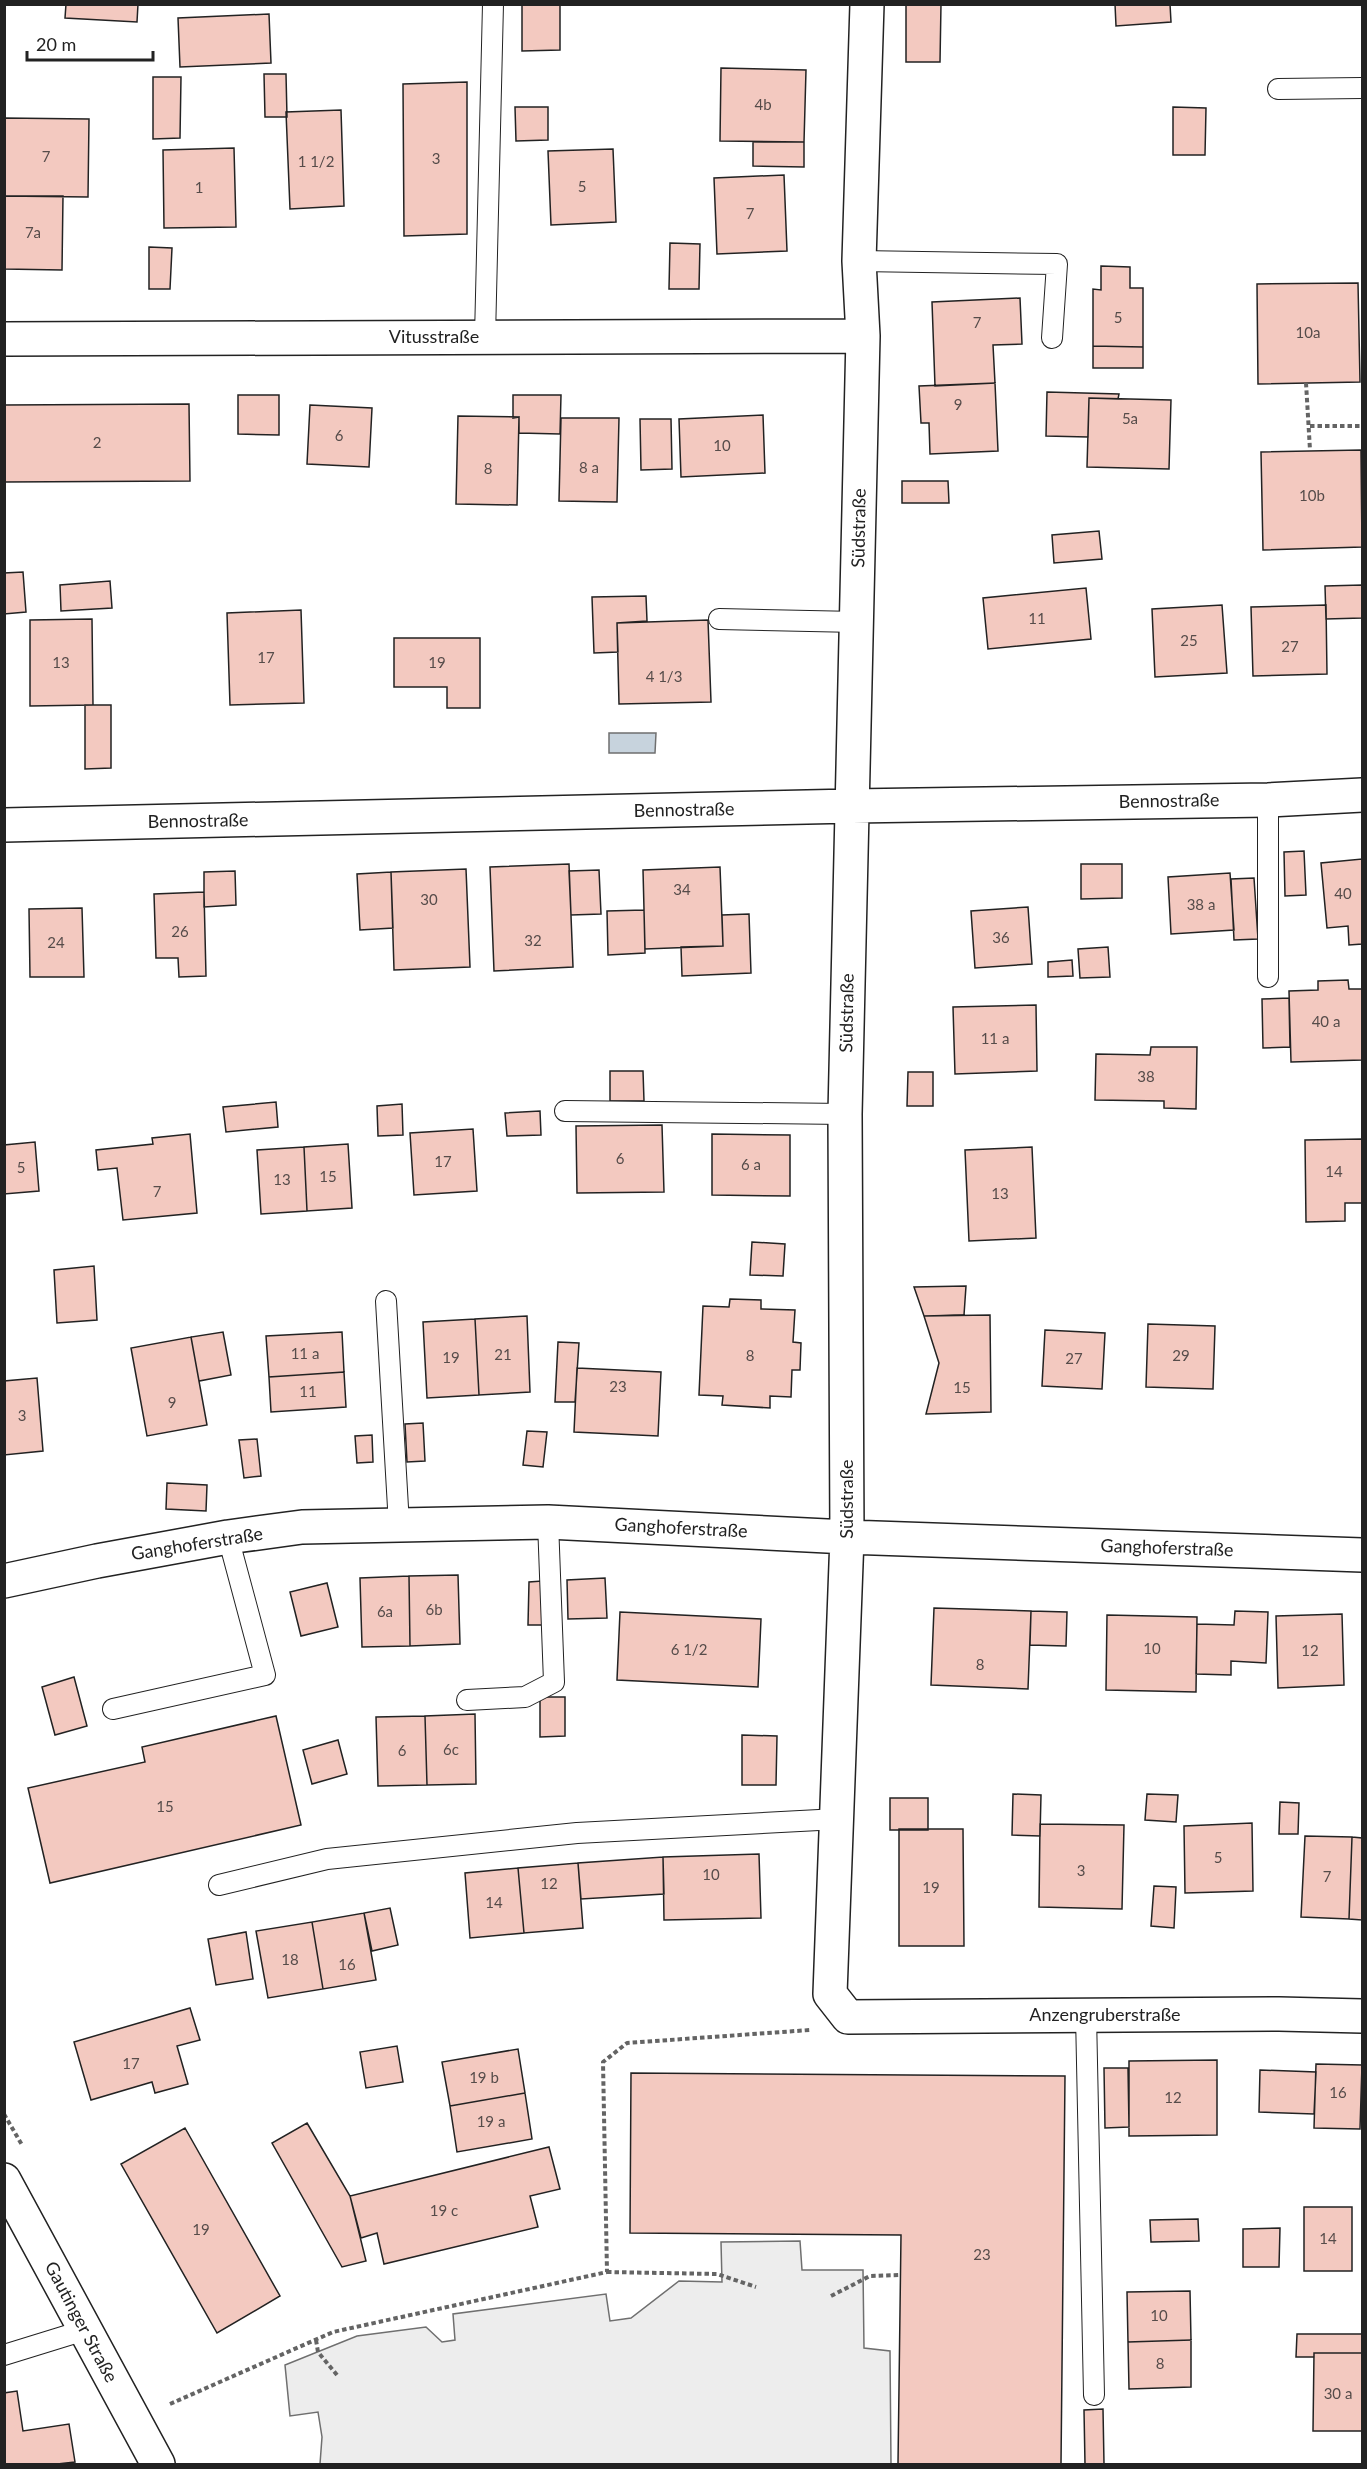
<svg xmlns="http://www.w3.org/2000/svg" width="1367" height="2469" font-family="Lato,sans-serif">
<rect width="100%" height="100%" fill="#fff"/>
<path fill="#ededed" stroke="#6f6f6f" stroke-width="1.5" d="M800,2241L802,2270H863L864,2348L890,2351L891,2464H320L322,2437L318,2412L290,2416L285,2365L357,2336L426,2327L442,2342L455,2340L453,2314L606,2294L610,2321L631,2318L679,2281L722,2282L721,2242Z"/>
<path fill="#c7d3dd" stroke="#6f6f6f" stroke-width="1.5" d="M609,733H656L655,753H609Z"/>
<path fill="#f3c9c0" stroke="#222" stroke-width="1.5" d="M66,4H138L137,22L65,18Z
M522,4H560V50L522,51Z
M906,4H941L940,62H906Z
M1115,4H1170L1171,22L1116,26Z
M269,14L271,63L180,67L178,18Z
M721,68L806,70L804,142L720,141Z
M264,74H286L287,117H265Z
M153,77H181L180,138L153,139Z
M467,82V234L404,236L403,84Z
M515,107H548V140L516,141Z
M1173,107L1206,108L1205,155H1173Z
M341,110L344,206L290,209L286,112Z
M4,118L89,119L88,197L4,196Z
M753,142H804V167L753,166Z
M234,148L236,227L164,228L163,150Z
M613,149L616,222L551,225L548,151Z
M784,175L787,251L717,254L714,178Z
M4,196H63L62,270L4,269Z
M670,243L700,244L699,289H669Z
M149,247L172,248L170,289H149Z
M1101,266L1130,267V288H1143V347L1093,346V289L1101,290Z
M1358,283L1360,382L1258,384L1257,284Z
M1020,298L1022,344L993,345L995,383L935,386L932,302Z
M1093,346L1143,347V368H1093Z
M995,383L998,451L930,454L929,423H921L919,386Z
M1047,392L1119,394L1118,399L1089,398L1088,437L1046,436Z
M238,395H279V435L238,434Z
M513,395H561L560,434L519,433V417L513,418Z
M1089,398L1171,400L1169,469L1087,467Z
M189,404L190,481L4,482V405Z
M310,405L372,408L369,467L307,464Z
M763,415L765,473L681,477L679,419Z
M458,416L519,417L517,505L456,504Z
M561,418H619L617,502L559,501Z
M640,419H671L672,469L641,470Z
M1361,450L1362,547L1263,550L1261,452Z
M902,481H948L949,503H902Z
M1099,531L1102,559L1054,563L1052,535Z
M23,572L26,612L4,614V573Z
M110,581L112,608L61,611L60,585Z
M1362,585V618L1326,619L1325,586Z
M1086,588L1091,639L988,649L983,598Z
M646,596L647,621L617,623L618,652L594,653L592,597Z
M1222,605L1227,673L1155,677L1152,609Z
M1326,605L1327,674L1253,676L1251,607Z
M301,610L304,703L230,705L227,613Z
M92,619L93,705L30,706V620Z
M708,620L711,702L619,704L617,623Z
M394,638H480V708H447V687H394Z
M85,705H111V768L85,769Z
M1304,851L1306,895L1285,896L1284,852Z
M1362,859V944L1349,945L1348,926L1327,928L1321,863Z
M569,864L573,967L494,971L490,867Z
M1081,864H1122V898L1081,899Z
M720,867L723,946L645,949L643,870Z
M466,869L470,967L394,970L391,872Z
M599,870L601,914L571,915L569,871Z
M235,871L236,905L204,907V872Z
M391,872L393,928L360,930L357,874Z
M1230,873L1234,930L1171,934L1168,877Z
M1254,878L1258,939L1234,940L1231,879Z
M204,892L206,976L179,977L178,958H156L154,894Z
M1028,907L1032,964L975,968L971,911Z
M82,908L84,977H30L29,909Z
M644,910L645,953L608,955L607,911Z
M749,914L751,973L682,976L681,947L723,946L722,915Z
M1108,947L1110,977L1080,978L1078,949Z
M1072,960L1073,976L1048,977V962Z
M1348,980L1349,989H1362V1060L1291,1062L1289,991L1318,990V981Z
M1289,998L1290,1047L1263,1048L1262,999Z
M1036,1005L1037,1071L955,1074L953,1007Z
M1151,1047H1197L1196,1109L1164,1108V1101L1095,1100L1096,1054L1150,1055Z
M610,1071H643L644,1101H610Z
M908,1072H933V1106H907Z
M276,1102L278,1127L226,1132L223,1107Z
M402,1104L403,1135L378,1136L377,1106Z
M540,1111L541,1135L507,1136L505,1113Z
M662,1125L664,1192L577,1193L576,1126Z
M473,1129L477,1191L414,1195L410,1133Z
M190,1134L197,1213L123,1220L117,1168L98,1170L96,1150L153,1144L152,1138Z
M712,1134L790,1135V1196L712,1195Z
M1362,1139V1203H1345V1221L1306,1222L1305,1140Z
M35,1142L39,1191L4,1194V1145Z
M348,1144L352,1208L307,1211L304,1147Z
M304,1147L307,1211L261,1214L257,1150Z
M1032,1147L1036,1238L969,1241L965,1150Z
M752,1242L785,1244L783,1276L750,1275Z
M94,1266L97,1320L57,1323L54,1270Z
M966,1286L964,1315L924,1316L914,1287Z
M730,1299L761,1300V1309L795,1310L793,1342L801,1343L800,1370H792L791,1397L770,1396V1408L722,1405L723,1396L699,1395L703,1306L729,1307Z
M990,1315L991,1412L926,1414L939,1363L924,1316Z
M527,1316L530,1392L479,1395L475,1319Z
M475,1319L479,1395L427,1398L423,1322Z
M1148,1324L1215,1326L1213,1389L1146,1387Z
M1045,1330L1105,1333L1102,1389L1042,1386Z
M223,1332L231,1375L199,1381L191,1337Z
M342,1332L344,1372L269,1377L266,1336Z
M191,1337L207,1425L147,1436L131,1348Z
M558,1342L579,1343L575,1402H555Z
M577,1368L661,1372L658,1436L574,1432Z
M344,1372L346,1407L271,1412L269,1377Z
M37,1378L43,1451L4,1455V1381Z
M423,1423L425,1461L407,1462L405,1424Z
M527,1431L547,1432L543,1467L523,1465Z
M372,1435L373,1462L357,1463L355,1436Z
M257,1439L261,1476L244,1478L239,1440Z
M167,1483L207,1485L206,1511L166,1509Z
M458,1575L460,1644L410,1646L409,1576Z
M409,1576L410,1646L362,1647L360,1578Z
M605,1578L607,1618L568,1619L567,1580Z
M542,1581V1625H528L529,1582Z
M327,1583L338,1627L301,1636L290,1592Z
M934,1608L1031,1611L1028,1689L931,1685Z
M1031,1611L1067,1612L1066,1646L1030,1645Z
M1235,1611L1268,1612L1266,1663L1231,1661V1675L1196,1674L1197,1624L1234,1625Z
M620,1612L761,1619L758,1687L617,1680Z
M1342,1614L1344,1685L1278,1688L1276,1616Z
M1107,1615L1197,1617L1196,1692L1106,1690Z
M74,1677L87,1726L55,1735L42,1687Z
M540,1697H565V1736L540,1737Z
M475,1714L476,1784L427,1785L425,1716Z
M276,1716L301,1825L50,1883L28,1788L145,1762L142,1747Z
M425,1716L427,1785L378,1786L376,1717Z
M742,1735L777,1736L776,1785H742Z
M338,1740L347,1774L312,1784L303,1750Z
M1013,1794L1041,1795L1040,1836L1012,1835Z
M1147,1794L1178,1795L1176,1822L1145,1820Z
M890,1798H928V1830H890Z
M1280,1802L1299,1803L1298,1834H1279Z
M1252,1823L1253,1891L1185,1893L1184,1826Z
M1040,1824L1124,1825L1122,1909L1039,1907Z
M899,1829H963L964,1946H899Z
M1305,1836L1352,1837L1349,1919L1301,1917Z
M1352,1837L1362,1838V1920L1349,1919Z
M759,1854L761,1918L664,1920L663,1857Z
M663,1857L664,1894L581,1899L578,1863Z
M578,1863L583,1928L524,1933L518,1868Z
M518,1868L524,1933L470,1938L465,1873Z
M1154,1886L1176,1887L1174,1928L1151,1926Z
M390,1908L398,1945L372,1951L364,1913Z
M364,1913L376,1980L323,1989L312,1922Z
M312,1922L323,1989L268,1998L256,1931Z
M246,1932L253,1979L216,1985L208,1939Z
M190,2008L200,2040L177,2046L188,2084L155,2093L152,2082L91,2100L74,2042Z
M397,2046L403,2082L366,2088L360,2052Z
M518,2049L525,2093L450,2106L442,2062Z
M1217,2060V2135L1129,2136V2061Z
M1316,2064L1362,2065L1360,2129L1314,2128Z
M1104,2068H1128L1129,2127L1105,2128Z
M1260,2070L1316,2072L1314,2114L1259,2112Z
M631,2073L1065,2076L1061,2464H898L901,2235L630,2233Z
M525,2093L532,2139L457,2152L450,2106Z
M307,2123L350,2196L366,2261L342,2267L272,2143Z
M185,2128L280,2296L217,2333L121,2164Z
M549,2147L560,2189L530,2196L538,2227L384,2264L377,2233L361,2238L350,2196Z
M1304,2207H1352V2271H1304Z
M1198,2219L1199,2241L1151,2242L1150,2220Z
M1280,2228L1279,2267H1243V2229Z
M1190,2291L1191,2340L1128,2342L1127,2292Z
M1297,2334H1362V2353H1314V2357H1296Z
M1191,2340V2387L1129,2389L1128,2342Z
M1314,2353H1362V2431H1313Z
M17,2391L23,2431L69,2424L75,2462L57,2464H4V2393Z
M1103,2409L1104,2464H1085L1084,2410Z"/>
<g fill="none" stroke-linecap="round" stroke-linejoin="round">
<g stroke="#222" stroke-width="22">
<path id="lane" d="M1278,89L1362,88
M859,261L1057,264L1052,338
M485,337L493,4
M719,619L857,622
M1268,977V800
M565,1111L845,1114
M386,1301L399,1525
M467,1700L525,1697L554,1682L548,1522
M113,1709L265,1675L228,1537
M219,1885L327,1859L577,1833L838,1819
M1086,2015L1094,2395
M4,2355L85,2330"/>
</g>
<g stroke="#222" stroke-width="36">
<path id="street" d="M867,4L859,261L863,336L845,1114L847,1537L830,1994L848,2017L1279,2014L1362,2016
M4,339L863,336
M4,825L852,806L1268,800L1362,795
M4,1581L97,1561L228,1537L302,1527L548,1522L847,1537L1362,1555"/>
</g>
<g stroke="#222" stroke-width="36">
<path id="secondary" d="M4,2180L158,2464"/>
</g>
<path stroke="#646464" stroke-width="4" stroke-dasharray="4.5 3" stroke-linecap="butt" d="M1306,383L1310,450
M1310,426H1362
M4,2114L22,2145
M607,2272L717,2274L756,2287
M831,2296L870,2276L900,2275
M316,2340L318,2352L337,2375
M170,2404L333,2332L607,2272L603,2062L627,2043L810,2030"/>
<use href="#lane" stroke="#fff" stroke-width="20"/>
<use href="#street" stroke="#fff" stroke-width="33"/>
<use href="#secondary" stroke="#fff" stroke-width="33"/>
</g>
<g text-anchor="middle" stroke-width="4.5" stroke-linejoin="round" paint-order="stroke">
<g font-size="15" fill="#564c4a">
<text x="763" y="110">4b</text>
<text x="46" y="162">7</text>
<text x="436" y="164">3</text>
<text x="316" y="167">1 1/2</text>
<text x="582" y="192">5</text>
<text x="199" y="193">1</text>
<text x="750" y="219">7</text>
<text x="33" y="238">7a</text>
<text x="1118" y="323">5</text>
<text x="977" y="328">7</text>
<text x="1308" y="338">10a</text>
<text x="958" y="410">9</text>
<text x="1130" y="424">5a</text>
<text x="339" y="441">6</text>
<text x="97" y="448">2</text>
<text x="722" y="451">10</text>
<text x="589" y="473">8 a</text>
<text x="488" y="474">8</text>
<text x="1312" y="501">10b</text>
<text x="1037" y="624">11</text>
<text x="1189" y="646">25</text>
<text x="1290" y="652">27</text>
<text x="266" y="663">17</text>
<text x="61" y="668">13</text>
<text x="437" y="668">19</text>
<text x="664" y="682">4 1/3</text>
<text x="682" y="895">34</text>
<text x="1343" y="899">40</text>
<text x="429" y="905">30</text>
<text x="1201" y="910">38 a</text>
<text x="180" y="937">26</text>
<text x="1001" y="943">36</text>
<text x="533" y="946">32</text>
<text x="56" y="948">24</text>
<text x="1326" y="1027">40 a</text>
<text x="995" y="1044">11 a</text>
<text x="1146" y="1082">38</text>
<text x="620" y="1164">6</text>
<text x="443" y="1167">17</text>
<text x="751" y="1170">6 a</text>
<text x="21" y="1173">5</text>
<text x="1334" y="1177">14</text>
<text x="328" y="1182">15</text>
<text x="282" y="1185">13</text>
<text x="157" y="1197">7</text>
<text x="1000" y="1199">13</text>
<text x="305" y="1359">11 a</text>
<text x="503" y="1360">21</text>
<text x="750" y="1361">8</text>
<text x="1181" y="1361">29</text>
<text x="451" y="1363">19</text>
<text x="1074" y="1364">27</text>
<text x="618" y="1392">23</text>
<text x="962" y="1393">15</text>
<text x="308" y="1397">11</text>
<text x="172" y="1408">9</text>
<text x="22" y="1421">3</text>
<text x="434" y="1615">6b</text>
<text x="385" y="1617">6a</text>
<text x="1152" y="1654">10</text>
<text x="689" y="1655">6 1/2</text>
<text x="1310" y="1656">12</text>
<text x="980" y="1670">8</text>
<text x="451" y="1755">6c</text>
<text x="402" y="1756">6</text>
<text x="165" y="1812">15</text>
<text x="1218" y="1863">5</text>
<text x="1081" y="1876">3</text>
<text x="711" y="1880">10</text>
<text x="1327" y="1882">7</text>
<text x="549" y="1889">12</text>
<text x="931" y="1893">19</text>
<text x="494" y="1908">14</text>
<text x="290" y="1965">18</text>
<text x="347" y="1970">16</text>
<text x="131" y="2069">17</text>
<text x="484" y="2083">19 b</text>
<text x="1338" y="2098">16</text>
<text x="1173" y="2103">12</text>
<text x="491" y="2127">19 a</text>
<text x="444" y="2216">19 c</text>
<text x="201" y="2235">19</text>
<text x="1328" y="2244">14</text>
<text x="982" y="2260">23</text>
<text x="1159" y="2321">10</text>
<text x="1160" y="2369">8</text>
<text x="1338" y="2399">30 a</text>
</g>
<g font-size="18" fill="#222" stroke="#fff">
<text x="434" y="343">Vitusstraße</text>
<text transform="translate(859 528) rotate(-89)" y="6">Südstraße</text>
<text transform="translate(1169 801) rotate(-1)" y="6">Bennostraße</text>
<text transform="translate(684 810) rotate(-1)" y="6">Bennostraße</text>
<text transform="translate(198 821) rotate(-1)" y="6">Bennostraße</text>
<text transform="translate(847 1013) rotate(-89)" y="6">Südstraße</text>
<text transform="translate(847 1499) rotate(-90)" y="6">Südstraße</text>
<text transform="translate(681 1528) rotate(3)" y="6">Ganghoferstraße</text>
<text transform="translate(197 1544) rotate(-9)" y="6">Ganghoferstraße</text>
<text transform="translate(1167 1548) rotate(2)" y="6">Ganghoferstraße</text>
<text x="1105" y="2021">Anzengruberstraße</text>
<text transform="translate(81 2322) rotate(62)" y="6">Gautinger Straße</text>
</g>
</g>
<rect width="1367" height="2469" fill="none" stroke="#222222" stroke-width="12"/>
<path d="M27 51v9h126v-9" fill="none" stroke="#222222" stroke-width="3"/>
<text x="36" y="51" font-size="18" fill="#222222" stroke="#ffffff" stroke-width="4.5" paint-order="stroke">20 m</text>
</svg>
